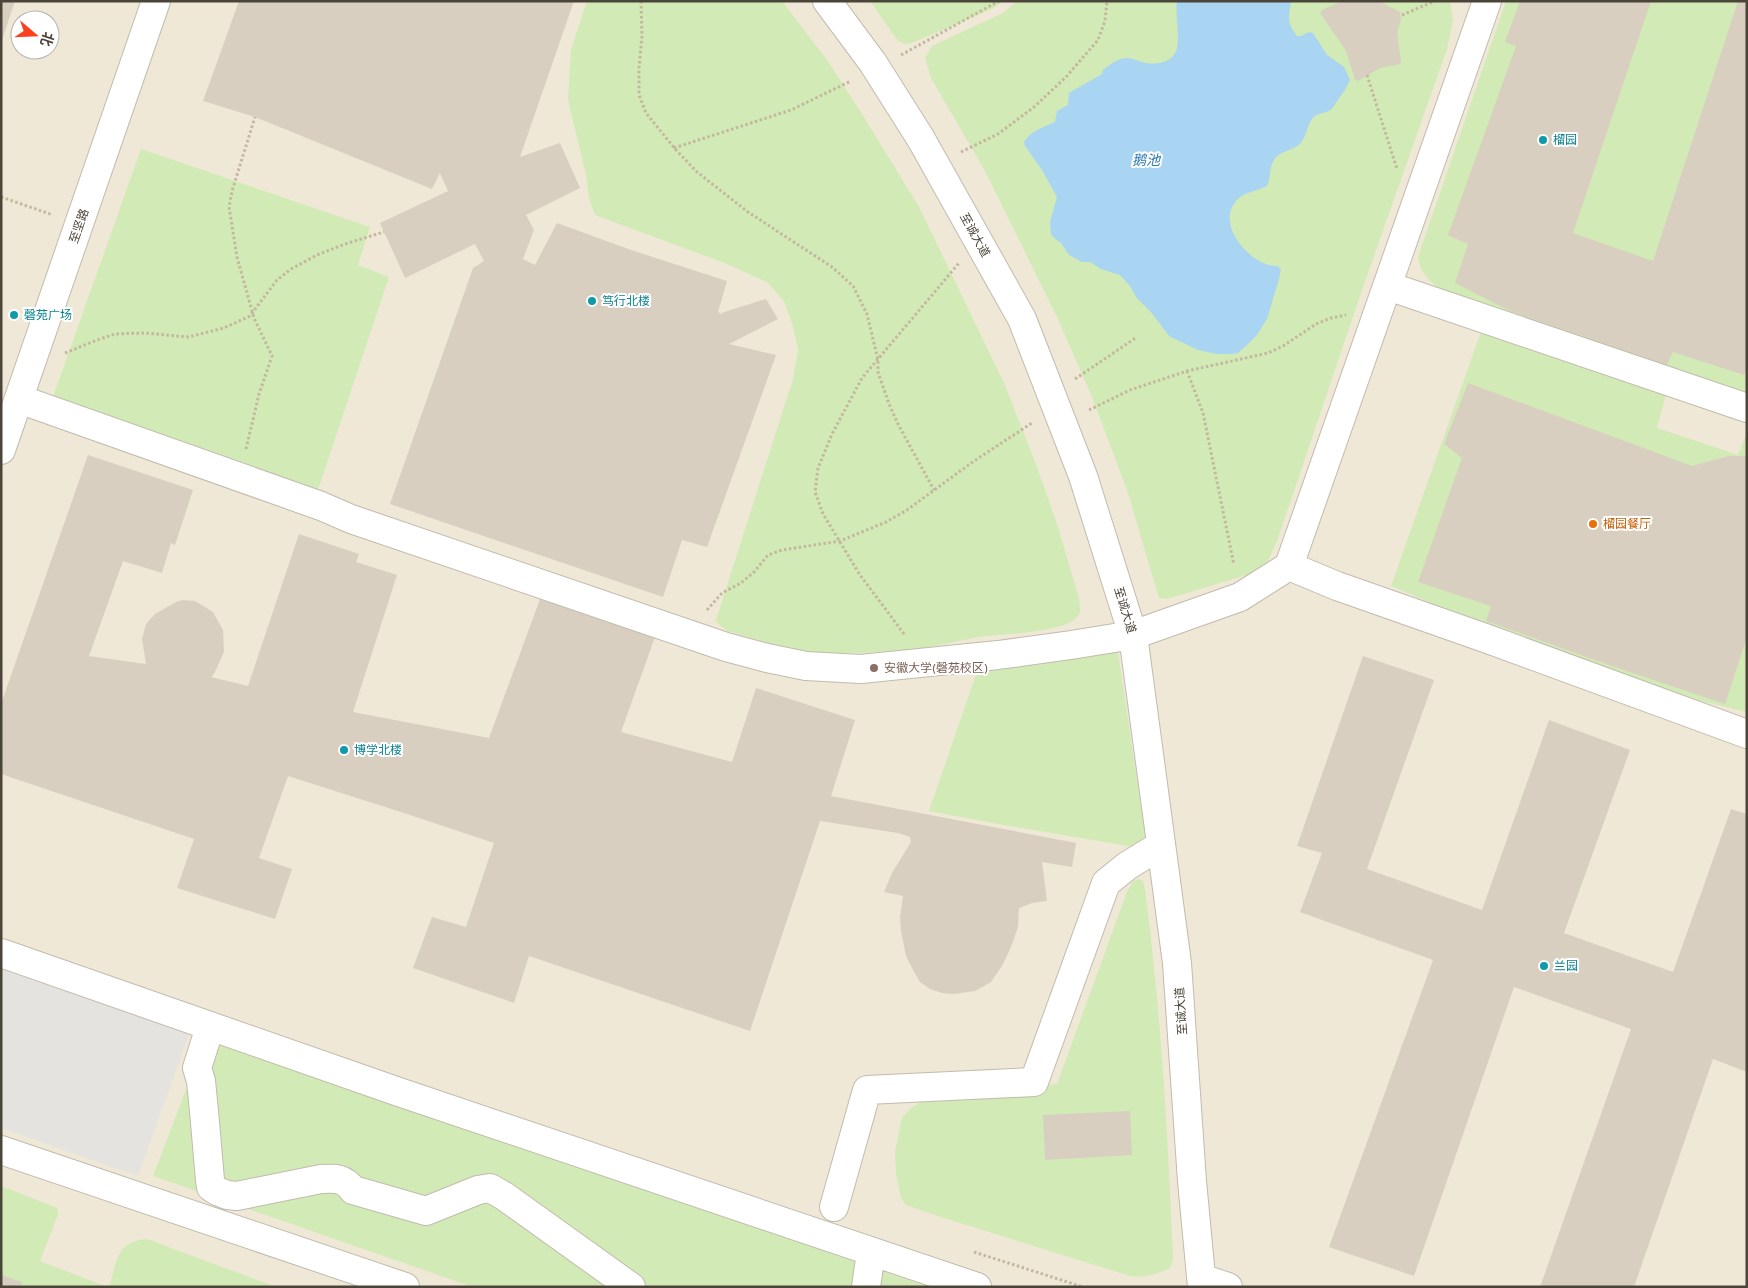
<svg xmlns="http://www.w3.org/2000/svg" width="1748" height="1288" font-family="Overpass,'Noto Sans SC',sans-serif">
<rect width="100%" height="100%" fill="#f6f3ec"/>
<path fill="#efe8d6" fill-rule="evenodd" d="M1,1H1747V1287H1ZM20,20H50V50H20Z"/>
<path fill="#d2eab5" d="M587,1H782L827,60L862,114L919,207L1005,385L1037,467L1059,530L1079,599C1080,605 1082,612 1077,617C1064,633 1000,634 978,637C962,640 946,644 930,647C899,651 855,654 824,653C791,651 760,641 728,631L719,625L716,620L793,379L798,350L793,326L784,301L767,282L722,262L595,215L589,198L586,175L568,100L571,50Z
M870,1H1003L994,8L912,43L904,44L898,41Z
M1017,1H1450L1453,20L1447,49L1361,293L1277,541L1268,561L1260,571L1167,599L1159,598L1128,493L1092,397L1057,317L985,171L931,78L925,58L932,46L1003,13Z
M1506,1H1747V393L1739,394L1546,330L1438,288C1427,278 1420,272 1418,257Z
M141,149L370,227L358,265L389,277L318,490L212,454L53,397Z
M1483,326L1667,391L1657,428L1738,455L1747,432V712L1701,701L1521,641L1391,586Z
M1114,648L1118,652L1146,840L1134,847L1004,825L929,811L979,666Z
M1138,879L1143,881L1145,889C1161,1012 1168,1136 1173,1259L1170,1268C1158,1274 1144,1278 1130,1276L944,1218L906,1205L901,1198L896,1174L895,1152L902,1118L912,1107L936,1095L1057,1084L1127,892L1133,881Z
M206,1037L928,1287H473L153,1176Z
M1,1186L57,1208L58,1214L40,1261L107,1287H1Z
M147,1239L276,1287H109C117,1261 116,1242 147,1239Z"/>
<path fill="#e5e3e0" d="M1,966L189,1034L138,1176L1,1128Z"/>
<path fill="#a9d4f2" d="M1177,1H1291C1289,18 1286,22 1297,36H1301L1309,32L1313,33L1327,55L1344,67L1350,80C1346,90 1338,99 1332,109C1326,114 1317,112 1312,119C1306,127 1306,141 1297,146C1290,151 1278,152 1274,160C1269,168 1271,177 1267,186C1255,192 1241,192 1234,204C1217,228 1253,267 1277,266L1281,269L1279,279L1267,319L1257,335L1249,343L1238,353L1232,354H1217L1198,350L1169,336L1151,312L1136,297L1130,286L1120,275L1101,269L1090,262H1082L1069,255L1061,243L1054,238L1051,234L1050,222L1057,197L1042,170L1025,146L1024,142C1030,131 1044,127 1055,122L1057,111L1068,105L1069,93L1102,74L1103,70C1111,64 1118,58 1127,58C1134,58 1139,62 1146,63C1158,65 1174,62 1177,48C1180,32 1175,17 1177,1Z"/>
<path fill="#d8cfc1" d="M1,1H15L2,40H1Z
M239,1H574L520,157L560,143L580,188L526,215L534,230L523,259L535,265L557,223L631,250L727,281L718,312L721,314L724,312L766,299L778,319L729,344L776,355L707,547L682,540L663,597L390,504L473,268L484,261L475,244L405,278L380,223L448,191L440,173L432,189L255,117L203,101Z
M1342,1H1379L1400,12L1401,20L1397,33L1401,61L1400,64L1380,68L1358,81L1355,80L1346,51L1320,13L1322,10Z
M1520,1H1651L1573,233L1653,261L1738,1H1747V367L1744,375L1673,352L1667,365L1510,311L1455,283L1468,244L1448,235L1516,46L1505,42Z
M1468,383L1692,466L1729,456H1747V637L1725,704L1606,664L1486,621L1491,606L1418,582L1462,458L1444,444Z
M88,455L193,490L175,545L171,543L162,573L123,561L89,656L146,664L142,639L146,624L155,614L176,602L183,600L195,601L213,612L223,630L224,652L214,674L211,677L248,686L299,534L359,554L356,562L397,575L353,712L489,738L540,599L655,637L621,732L732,762L756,688L855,720L831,796L1076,843L1072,867L1042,862L1047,901L1032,903L1019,908L1018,927L1011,947L1002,966L991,982L975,991L954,994L942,993L930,989L920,982L914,972L906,956L901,931L900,917L903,896L884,892L892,873L911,842L910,837L898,833L820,821L750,1031L529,956L514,1003L413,968L432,917L466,927L494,843L404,813L288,776L259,858L292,869L275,919L177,888L194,839L1,774V704Z
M1363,656L1434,680L1367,869L1482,910L1549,720L1630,750L1564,933L1673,972L1731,809L1747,814V1072L1713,1059L1634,1287H1540L1631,1029L1514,987L1414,1276L1329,1247L1433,960L1300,912L1322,853L1297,846Z
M1130,1111L1132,1155L1045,1160L1043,1115Z
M1,1275L22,1282L20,1287H1Z"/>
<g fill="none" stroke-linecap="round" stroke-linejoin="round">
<g stroke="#c2bbae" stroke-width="30">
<path id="minor" d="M827,1L873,63L921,139L1022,319L1083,476L1133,635L1177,963L1192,1181L1202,1287
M1388,286L1747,408
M19,399L321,506L351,519L726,647L767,658L806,666L861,669L998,655L1071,645L1133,635L1240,597L1289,566L1487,1
M1,450L156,1
M1289,566L1337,586L1485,638L1747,734
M1,953L396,1091L977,1287
M210,1027L197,1068L201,1081L204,1111L210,1180L211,1187L217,1191L227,1195L237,1196L321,1179C336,1178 344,1178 353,1190L426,1211L478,1190L490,1188L504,1196L631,1287
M1,1150L405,1287
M834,1207L867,1090L1034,1082L1106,883L1127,866L1161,845
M1201,1278L1228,1287
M866,1287L871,1252"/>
</g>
<path stroke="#c4b79f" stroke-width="3" stroke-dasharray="2.5 2.5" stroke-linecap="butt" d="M641,1L642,36L639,68V95L646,113L676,150L697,172L748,212L832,267L853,286L867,314L878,360V372L889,404L899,426L934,490
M1402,15L1435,1
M901,55L999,1
M1367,75L1397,169
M674,148L791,110L851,81
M961,152L998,134L1034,107L1066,77L1098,40L1105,21L1107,1
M1,197L53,215
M65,353L97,340L115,334L145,333L188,337L224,328L250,316L277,280L291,269L317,255L345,244L384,232
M1187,371L1203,413L1234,565
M1075,379L1137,337
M1089,410L1130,390L1187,371L1268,353L1283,346L1316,324L1331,318L1346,315
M246,449L259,394L272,356L254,318L237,257L229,207L232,191L255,117
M707,610L722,593L741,583L754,572L768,555L782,550L840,541L886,522L907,510L974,461L1032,423
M904,634L860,575L823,514L815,492L818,468L832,434L862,378L959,263
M974,1252L1083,1287"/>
<use href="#minor" stroke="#fff" stroke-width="28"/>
</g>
<g fill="#0f9aa8" stroke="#fff" stroke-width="2">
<circle cx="1543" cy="140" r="5"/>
<circle cx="592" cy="301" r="5"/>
<circle cx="14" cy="315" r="5"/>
<circle cx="344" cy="750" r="5"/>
<circle cx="1544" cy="966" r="5"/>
</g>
<circle fill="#e8710a" stroke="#fff" stroke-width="2" cx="1593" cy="524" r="5"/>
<circle fill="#8d6e63" stroke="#fff" stroke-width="2" cx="874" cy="668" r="5"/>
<g text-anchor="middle" stroke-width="4" stroke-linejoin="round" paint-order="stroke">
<g font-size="12" fill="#0d838f" stroke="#fff" text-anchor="start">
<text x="1553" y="144">榴园</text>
<text x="602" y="305">笃行北楼</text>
<text x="24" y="319">磬苑广场</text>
<text x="354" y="754">博学北楼</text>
<text x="1554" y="970">兰园</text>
</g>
<g font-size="12" fill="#4b4439" stroke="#fff">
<text transform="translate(79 226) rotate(-71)" y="4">至坚路</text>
<text transform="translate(975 235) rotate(61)" y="4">至诚大道</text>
<text transform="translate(1125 610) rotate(73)" y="4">至诚大道</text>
<text transform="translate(1181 1011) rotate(-94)" y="4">至诚大道</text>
</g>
<g font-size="12" fill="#c56008" stroke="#fff" text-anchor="start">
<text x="1603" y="528">榴园餐厅</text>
</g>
<g font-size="12" fill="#785e54" stroke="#fff" text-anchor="start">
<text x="884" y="672">安徽大学(磬苑校区)</text>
</g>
<g font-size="14" font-style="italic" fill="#2e7ab2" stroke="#fff">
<text x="1146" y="165">鹅池</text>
</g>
</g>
<rect width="1748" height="1288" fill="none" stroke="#4b4439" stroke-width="5"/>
<g transform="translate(35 35) rotate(109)"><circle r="24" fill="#ffffff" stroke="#b7b4b0"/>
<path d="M0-4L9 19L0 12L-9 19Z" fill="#fc3f1d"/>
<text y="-8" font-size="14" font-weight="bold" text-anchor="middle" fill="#4b4439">北</text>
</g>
</svg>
